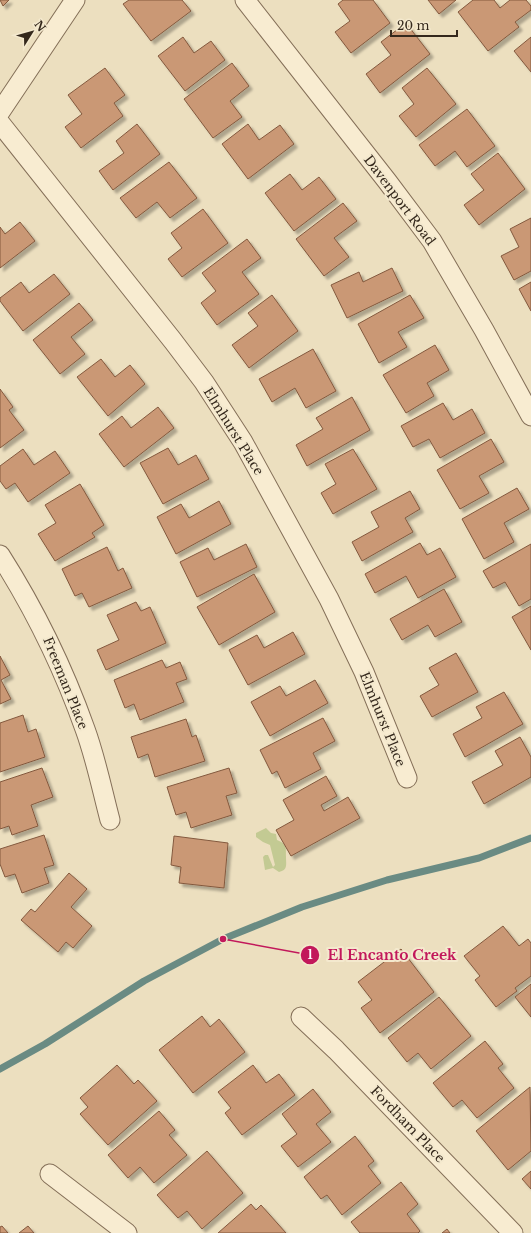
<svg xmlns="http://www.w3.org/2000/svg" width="531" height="1233" font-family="'Libre Baskerville',serif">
<defs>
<filter id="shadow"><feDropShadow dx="3.5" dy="3.5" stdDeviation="1" flood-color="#0004"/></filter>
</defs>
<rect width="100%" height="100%" fill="#ecdfbf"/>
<path fill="#c3ca93" d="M266,828L271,833L276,834L277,840C287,844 286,848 286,857C286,865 288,870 279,872L273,868L265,870L263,857L265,855H268L273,867L275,865L270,845L263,842L256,837V833Z"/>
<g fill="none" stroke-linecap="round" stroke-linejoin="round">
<path stroke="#6a8b83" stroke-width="7" d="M0,1069L45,1044L144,981L223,939L302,907L387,880L479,858L531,838"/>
</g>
<path fill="#ca9875" stroke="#83593e" filter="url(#shadow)" d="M0,0H9L3,6Z
M129,0H182L191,11L151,41L123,4Z
M343,0H373L390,23L351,53L335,32L350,21L338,4Z
M428,0H456L439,14Z
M473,0H494L500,8L510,0H526L531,6V10L515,22L519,27L488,51L458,12Z
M406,23L430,54L380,93L366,74L391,55L381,42Z
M183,37L194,53L211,41L225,60L185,91L158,56Z
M531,37V72L514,51Z
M232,63L249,86L230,101L242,117L213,138L184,99Z
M105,68L125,95L114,103L123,116L81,148L65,127L82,114L68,95Z
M427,68L456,104L416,137L399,116L414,104L402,88Z
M467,109L495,146L467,167L455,151L435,166L419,145Z
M137,124L160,154L113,190L99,171L124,153L116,141Z
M248,124L259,140L280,125L294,144L248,179L222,144Z
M498,153L525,189L479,225L464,205L484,190L471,174Z
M169,162L197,198L170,218L157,202L136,218L120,198Z
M290,174L302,190L319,177L336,199L294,231L265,193Z
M343,203L357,221L334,238L349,257L324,276L296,239Z
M203,209L228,243L182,277L168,259L182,248L171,233Z
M531,218V271L514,280L501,256L519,247L510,229Z
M20,222L35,241L0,268V227L5,234Z
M247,239L261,258L242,272L259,294L217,325L201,303L216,291L202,273Z
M392,268L403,291L347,318L331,285L359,272L363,282Z
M54,274L70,294L23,331L0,301V298L21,282L29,293Z
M531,282V311L519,289Z
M272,295L298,331L249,368L232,345L258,326L248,313Z
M410,295L424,318L398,332L407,347L379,363L358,324Z
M79,303L93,320L71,337L85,354L60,374L33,340Z
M435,345L449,370L427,383L434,396L406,413L383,375Z
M313,349L336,391L306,408L295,388L272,402L259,379Z
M101,359L115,377L130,365L145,384L108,416L77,377Z
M0,389L13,407L9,410L24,430L0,448Z
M352,397L370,430L307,466L296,445L323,429L316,418Z
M443,403L453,420L472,409L485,433L440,458L429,439L413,447L401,426Z
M158,407L174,428L124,467L99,434L122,416L131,428Z
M491,439L504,462L479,476L489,493L460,509L437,470Z
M168,448L178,465L196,455L209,479L163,504L140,463Z
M23,449L34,465L55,451L70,473L28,502L15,483L6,489L0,481V466Z
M353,449L377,489L333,514L321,493L336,484L325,464Z
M80,484L104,525L92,533L95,537L55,561L38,534L56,523L45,505Z
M517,488L529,509L504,523L514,542L484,559L462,519Z
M410,491L420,509L405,518L413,532L362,561L352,542L379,527L371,512Z
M219,501L231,524L176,554L157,517L181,504L189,518Z
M420,543L427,555L440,548L456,577L418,598L406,576L375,593L365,574Z
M246,544L257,567L197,597L180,562L208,548L214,560Z
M531,544V599L519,606L505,582L493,588L483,571Z
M107,547L118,571L123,568L132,588L89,607L82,593L75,596L62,569Z
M254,574L275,612L219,645L197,607Z
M444,589L462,622L435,637L428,625L402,640L390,619Z
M136,602L141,611L150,607L166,643L106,670L97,650L119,640L107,615Z
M531,606V650L512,617Z
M293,632L305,654L248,685L229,650L257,635L264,648Z
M456,653L478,692L432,717L420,696L439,685L429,668Z
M0,656L10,675L1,680L11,699L0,704Z
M162,660L166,668L180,662L187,679L176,683L184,702L140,720L134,704L125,708L114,680Z
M315,680L328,703L270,736L251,702L280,686L286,696Z
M504,692L523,724L465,757L453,734L482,718L476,707Z
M23,715L28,732L36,729L45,757L0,772V723Z
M323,718L335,741L313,753L321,769L285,788L277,771L272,774L260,750Z
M186,719L192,737L196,735L205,761L155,777L148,754L138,758L131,737Z
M520,737L531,757V777L484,804L472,782L503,765L495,751Z
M42,768L53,797L31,805L38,826L12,835L9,826L0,829V782Z
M229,768L237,793L226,796L232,815L191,828L186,812L176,815L167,787Z
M326,776L337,796L321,805L324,811L348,797L360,818L291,856L276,830L294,820L283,800Z
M44,835L54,865L44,868L49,883L22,893L15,874L5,877L0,864V849Z
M174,836L228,843L224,888L179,883L181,867L171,865Z
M69,873L87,889L71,907L92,926L73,948L66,942L58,952L21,920L31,909L35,912Z
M503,926L519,946L528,939L531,943V976L515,988L517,991L496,1007L475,980L480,976L464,956Z
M401,949L434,992L380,1033L361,1008L372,1000L358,982Z
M531,984V1017L515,997Z
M439,997L471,1036L431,1069L418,1053L407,1062L388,1038Z
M202,1016L210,1027L219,1019L245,1052L193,1093L159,1050Z
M485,1041L503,1064L498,1068L514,1088L477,1118L462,1100L453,1107L433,1083Z
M117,1065L134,1084L138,1080L157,1101L108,1145L80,1114L88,1107L80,1098Z
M253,1065L266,1083L279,1074L295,1095L242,1135L225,1113L231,1108L218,1092Z
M530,1087L531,1151L508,1170L476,1131Z
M313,1089L331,1112L316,1124L331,1142L298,1167L281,1146L297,1134L282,1114Z
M159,1111L175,1130L169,1135L187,1155L154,1183L140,1167L128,1178L108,1155Z
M355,1136L374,1161L368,1166L381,1183L342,1215L327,1195L321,1199L304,1177Z
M207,1151L243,1193L202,1229L187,1211L178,1218L157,1195Z
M531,1171V1189L522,1179Z
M401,1182L418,1204L407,1214L420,1231L418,1233H360L351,1222Z
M251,1204L256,1210L261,1205L286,1233H218Z
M2,1226L8,1233H0V1227Z
M28,1226L34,1233H19Z
M447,1229L450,1233H442Z"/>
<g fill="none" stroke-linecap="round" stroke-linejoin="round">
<g stroke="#846f58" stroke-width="21">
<path id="street" d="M245,0L387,181L432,241L484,330L531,416
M0,112L75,0
M0,123L173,341L204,382L243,442L329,599L364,672L407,778
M0,555C35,610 63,667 85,729C96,759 102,790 110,820
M301,1017L336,1050L513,1233
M50,1174L127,1233"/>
</g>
<use href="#street" stroke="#f8ecd1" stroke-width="19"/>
</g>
<g text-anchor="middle" stroke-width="4" stroke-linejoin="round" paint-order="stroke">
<g font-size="13" fill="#34281c" stroke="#f4e9ce">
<text transform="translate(400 200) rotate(53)" y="5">Davenport Road</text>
<text transform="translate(234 431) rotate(58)" y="5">Elmhurst Place</text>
<text transform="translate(66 683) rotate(68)" y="5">Freeman Place</text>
<text transform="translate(383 719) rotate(68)" y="5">Elmhurst Place</text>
<text transform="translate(408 1124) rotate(46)" y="5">Fordham Place</text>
</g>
</g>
<path fill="none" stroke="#c2185b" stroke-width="1.5" d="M223 939L310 955"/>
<g fill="#c2185b" stroke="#f4e9ce" stroke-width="1.5">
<circle cx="223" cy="939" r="4"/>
<circle cx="310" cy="955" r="10"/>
</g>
<g font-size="12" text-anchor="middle" font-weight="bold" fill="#fff">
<text x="310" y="959">1</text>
</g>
<g font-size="14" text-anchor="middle" font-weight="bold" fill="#c2185b" stroke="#f4e9ce" stroke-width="4" stroke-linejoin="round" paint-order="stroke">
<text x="392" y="960">El Encanto Creek</text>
</g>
<g transform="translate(32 32) rotate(53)" stroke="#f4e9ce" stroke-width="3" paint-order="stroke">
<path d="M0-3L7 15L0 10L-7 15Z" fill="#34281c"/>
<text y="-6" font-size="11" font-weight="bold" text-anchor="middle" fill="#34281c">N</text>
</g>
<path d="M391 30v6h66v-6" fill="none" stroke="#34281c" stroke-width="2"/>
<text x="397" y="30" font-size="12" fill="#34281c" stroke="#f4e9ce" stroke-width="3" paint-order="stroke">20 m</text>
</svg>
